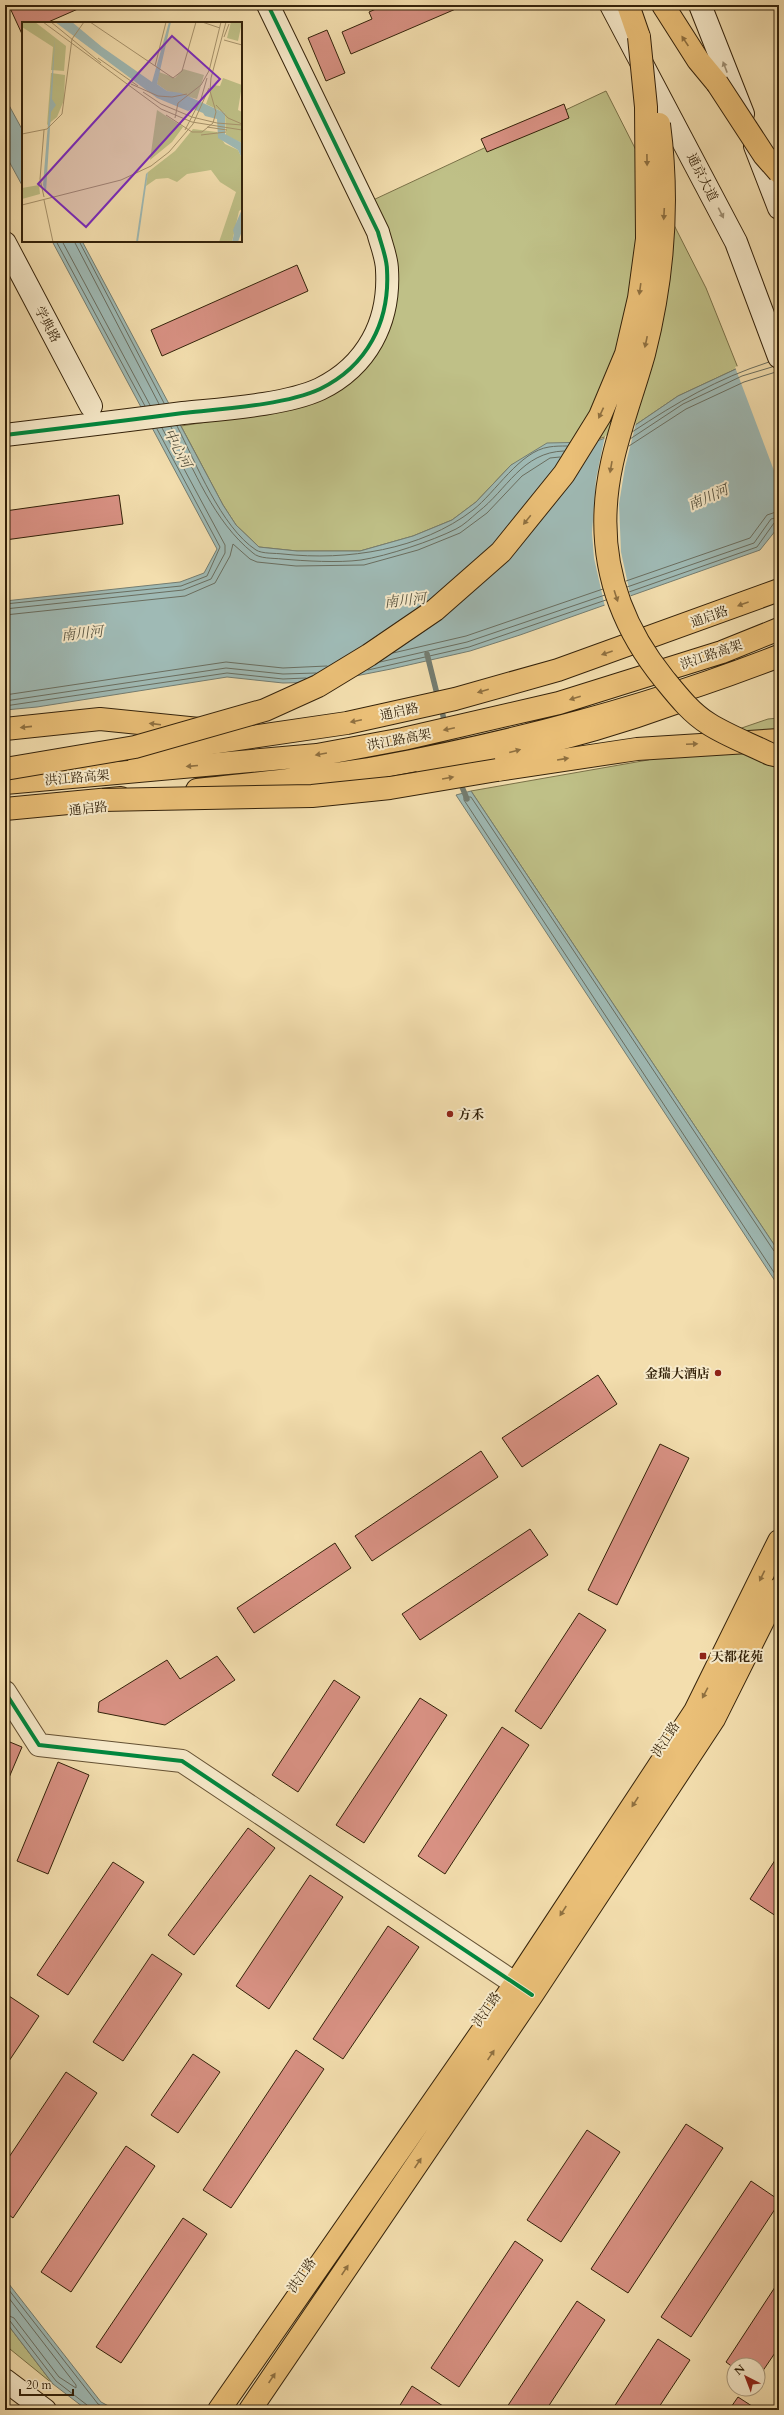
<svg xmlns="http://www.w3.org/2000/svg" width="784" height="2415" font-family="Cardo,'Noto Serif SC',serif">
<rect width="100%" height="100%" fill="#f3deae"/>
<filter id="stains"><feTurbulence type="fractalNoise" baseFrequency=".005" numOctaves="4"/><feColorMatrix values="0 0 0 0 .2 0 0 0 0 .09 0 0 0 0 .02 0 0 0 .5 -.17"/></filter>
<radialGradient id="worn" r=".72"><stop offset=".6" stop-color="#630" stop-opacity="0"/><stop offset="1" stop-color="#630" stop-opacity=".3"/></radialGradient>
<path fill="#bfc087" stroke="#7a7148" d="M606,91L706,288L738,368L678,396L628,430L511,465L476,502L452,520L413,536L360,551H297L259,547L236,525L223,505L181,426L264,413L332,389L392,307L371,201Z
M779,718V1252L471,791L648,760L768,719Z
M5,2321L53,2384L5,2345Z"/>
<path fill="#9fbab5" stroke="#747d71" d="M5,98L23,131V187L5,154Z
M52,241H82L223,505L236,525L259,547L297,551H360L413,536L452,520L476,502L511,465L547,443L594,442L628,430L678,396L738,368L779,355V521L776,530L760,550L520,635L470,651L391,669L325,682L283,683L227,677L37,707L5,710V601L180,582L204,573L217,549Z
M471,791L779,1252V1287L456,795Z
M5,2279L101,2402L116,2410H87L53,2384L5,2321Z"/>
<path fill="#f3deae" d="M779,353V484L735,367Z
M636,423L625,467L619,504L621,552L631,598L605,607L594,558L592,533L596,479L605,436L627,429Z"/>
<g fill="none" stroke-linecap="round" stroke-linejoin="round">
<path stroke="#6a6e60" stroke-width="1" d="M56,241L145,406
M62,241L150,405
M74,241L159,404
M79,241L164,403
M177,426C196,463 221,527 256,550C262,554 276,553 283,554C347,561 421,550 473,510C495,493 520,451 549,447C555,446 561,446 567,446
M171,427C195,470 213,521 253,553C259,559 274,558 282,559C305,561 338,563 361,560C387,556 432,541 456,529C464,525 471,518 478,512C507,490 522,452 564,451
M632,432C678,402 716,379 769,362
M630,439L683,404L742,376L772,367
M629,446L686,409L744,382L779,371
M626,581L750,538L767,515L779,511
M627,587L754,543L771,519L779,517
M629,592L757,547L774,523L779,522
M5,604L181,586L207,576L220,547L157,429
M5,609L183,590L211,579L225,553V545L162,428
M5,615L185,596L215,583L230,556L233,544L250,559L257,562L296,566L364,565L418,550L460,533L487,513L522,476L550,458L560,457
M393,653L466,636L603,589
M380,662L467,642L605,595
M368,670L469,647L606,600
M5,695L226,662L283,668L327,666
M5,701L226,668L283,674L316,673
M5,706L227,673L283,679L306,678
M779,1253L774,1251L471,797H464V800L779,1280
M5,2285L98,2404L108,2410
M5,2293L76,2385V2388L59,2377L14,2318L5,2314
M5,2319L10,2321L56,2381L87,2405L89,2410"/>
<path stroke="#747d71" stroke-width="5.5" d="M427,654L438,698
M441,706L445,725
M460,782L467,799"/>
</g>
<path fill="#d89183" stroke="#34220a" d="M16,5H87L46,23H23L22,34L10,8Z
M385,5H465L351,54L342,32L372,19L369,12Z
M327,30L345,73L326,81L308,38Z
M564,104L569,118L487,152L481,139Z
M297,265L308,291L162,356L151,330Z
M119,495L123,524L5,540V511Z
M598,1375L617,1404L522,1467L502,1438Z
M660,1444L689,1458L617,1605L588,1590Z
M481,1451L498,1477L372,1561L355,1536Z
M530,1529L548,1555L420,1640L402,1614Z
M335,1543L351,1568L254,1633L237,1608Z
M579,1613L606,1630L541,1729L515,1711Z
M217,1656L235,1680L165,1725L98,1712L99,1702L167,1660L180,1679Z
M334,1680L360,1697L298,1792L272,1775Z
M420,1698L447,1715L364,1843L336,1825Z
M502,1727L529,1745L445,1874L418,1856Z
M5,1740L22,1747L5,1787Z
M58,1762L89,1775L48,1874L17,1861Z
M248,1828L275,1848L194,1955L168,1935Z
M779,1854V1918L750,1899Z
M113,1862L144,1882L68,1995L37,1975Z
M310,1875L343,1897L269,2009L236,1986Z
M388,1926L419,1947L343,2059L313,2039Z
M152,1954L182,1974L123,2061L93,2042Z
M9,1996L39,2016L5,2067V2003Z
M296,2050L324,2069L231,2208L203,2190Z
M193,2054L220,2072L178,2133L151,2115Z
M66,2072L97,2093L13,2218L5,2212V2163Z
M686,2124L723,2148L628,2293L591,2269Z
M587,2130L620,2152L561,2242L527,2220Z
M126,2146L155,2166L71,2292L41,2272Z
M751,2181L779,2200V2203L691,2337L661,2317Z
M183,2218L207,2234L121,2363L96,2347Z
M515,2241L543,2260L459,2387L431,2368Z
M779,2281V2347L758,2378V2365H734V2368L726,2362Z
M577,2301L605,2320L546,2410H505Z
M658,2339L690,2360L657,2410H612Z
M412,2386L443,2406L440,2410H397Z
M738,2397L758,2410H729Z"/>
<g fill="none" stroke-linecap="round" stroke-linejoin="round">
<g stroke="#645133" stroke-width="24">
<path id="street" d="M5,1692L39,1745L182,1761L531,1994"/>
</g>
<g stroke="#34220a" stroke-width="24">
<path id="secondary" d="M611,5L736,242L779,357
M700,5L743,114
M755,146L779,208
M5,243L91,406
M5,435C64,428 123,421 183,413C221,409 286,405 320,389C367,366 390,322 387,270C387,258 381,244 378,232L268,5
M5,2380L45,2410"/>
</g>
<g stroke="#34220a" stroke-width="24">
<path id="primary" d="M5,729L100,719L199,729
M137,754L347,723L455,699L558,670L779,590
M427,768C513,753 596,732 678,702
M219,2410L515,1984L695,1711L779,1541
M250,2410L532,1995L714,1719L779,1589"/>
</g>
<g stroke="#34220a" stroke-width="24">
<path id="highway" d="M628,5L639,37
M663,5L698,60L717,83
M497,770L637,749L779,740
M5,783L317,755L403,739L559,703L722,652L779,629
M197,790C258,783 320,778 380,767C515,742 651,706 779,656
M5,809L121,798"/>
</g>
<use href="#street" stroke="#f7eaca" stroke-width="22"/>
<use href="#secondary" stroke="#f7eaca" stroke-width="22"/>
<use href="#primary" stroke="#eabf77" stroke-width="22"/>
<use href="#highway" stroke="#eabf77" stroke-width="22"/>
<g stroke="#34220a" stroke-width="24" stroke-linecap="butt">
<path id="highway-bridge" d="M717,83L764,155L779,172
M659,124C669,200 663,280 644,354C634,390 620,426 612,463C594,544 612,615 664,679C677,695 691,713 709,724C728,736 750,744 770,754L779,756
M5,769L135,747L265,710L318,686L369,655L435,610L501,552L564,474L600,416L626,354L639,298L647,239L646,107L639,37
M102,800L312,796L390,788L497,770"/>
</g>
<use href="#highway-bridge" stroke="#eabf77" stroke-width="22"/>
<g stroke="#f7eaca" stroke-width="6">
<path id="cycleway" d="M5,435C64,428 123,421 183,413C221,409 286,405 320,389C367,366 390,322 387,270C387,258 381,244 378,232L268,5
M5,1692L39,1745L182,1761L532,1995"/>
</g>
<use href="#cycleway" stroke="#00873e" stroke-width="4"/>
</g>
<defs><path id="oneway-solid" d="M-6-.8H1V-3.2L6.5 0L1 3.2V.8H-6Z"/></defs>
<g fill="#8f7040">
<use href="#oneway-solid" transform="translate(685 41) rotate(-124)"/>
<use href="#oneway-solid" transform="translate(647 160) rotate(89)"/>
<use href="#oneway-solid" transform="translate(664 214) rotate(93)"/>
<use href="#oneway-solid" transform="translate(640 289) rotate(98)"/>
<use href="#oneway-solid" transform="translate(646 342) rotate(102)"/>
<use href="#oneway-solid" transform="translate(601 413) rotate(115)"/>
<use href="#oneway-solid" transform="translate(611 467) rotate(100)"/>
<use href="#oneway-solid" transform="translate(527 520) rotate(129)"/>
<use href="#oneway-solid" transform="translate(616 596) rotate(72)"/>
<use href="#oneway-solid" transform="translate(743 604) rotate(160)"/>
<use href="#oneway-solid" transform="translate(607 653) rotate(161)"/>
<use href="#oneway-solid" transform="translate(483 691) rotate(164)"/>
<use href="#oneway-solid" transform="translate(575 698) rotate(163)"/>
<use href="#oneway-solid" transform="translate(356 721) rotate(168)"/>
<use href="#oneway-solid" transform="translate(155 724) rotate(-173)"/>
<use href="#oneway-solid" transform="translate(26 727) rotate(174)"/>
<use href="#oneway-solid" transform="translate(449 729) rotate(168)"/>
<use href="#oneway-solid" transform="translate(692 744) rotate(-3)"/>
<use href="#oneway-solid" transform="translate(515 751) rotate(-15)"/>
<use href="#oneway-solid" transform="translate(321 754) rotate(170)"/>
<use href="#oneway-solid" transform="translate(563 759) rotate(-9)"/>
<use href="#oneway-solid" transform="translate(192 766) rotate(175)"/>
<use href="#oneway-solid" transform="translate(448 778) rotate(-10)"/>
<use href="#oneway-solid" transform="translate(762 1576) rotate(116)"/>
<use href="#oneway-solid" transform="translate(705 1693) rotate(118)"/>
<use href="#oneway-solid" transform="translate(635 1802) rotate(123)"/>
<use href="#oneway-solid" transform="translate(563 1911) rotate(123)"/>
<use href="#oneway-solid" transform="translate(491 2055) rotate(-56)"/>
<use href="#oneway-solid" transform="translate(418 2163) rotate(-56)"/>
<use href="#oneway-solid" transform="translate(345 2270) rotate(-56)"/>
<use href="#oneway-solid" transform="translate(272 2378) rotate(-56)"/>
</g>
<g fill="#9f9074">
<use href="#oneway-solid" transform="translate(725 67) rotate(-111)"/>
<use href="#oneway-solid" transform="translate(721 213) rotate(63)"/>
</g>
<g fill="#8f2418" stroke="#f7eaca" stroke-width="1.5">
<circle cx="450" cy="1114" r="4"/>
<circle cx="718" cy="1373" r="4"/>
<rect x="699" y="1652" width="8" height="8" rx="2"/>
</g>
<g text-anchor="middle" stroke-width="4" stroke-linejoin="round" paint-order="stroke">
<g font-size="13" fill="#34220a" stroke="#f7eaca">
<text transform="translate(703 177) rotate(63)" y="5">通京大道</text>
<text transform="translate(48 324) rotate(62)" y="5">学典路</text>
<text transform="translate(709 616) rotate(-20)" y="5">通启路</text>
<text transform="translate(711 654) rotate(-19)" y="5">洪江路高架</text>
<text transform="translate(399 711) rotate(-12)" y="5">通启路</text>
<text transform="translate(399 739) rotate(-11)" y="5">洪江路高架</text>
<text transform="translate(77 777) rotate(-5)" y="5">洪江路高架</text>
<text transform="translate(88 808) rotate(-7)" y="5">通启路</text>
<text transform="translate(665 1739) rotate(-57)" y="5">洪江路</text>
<text transform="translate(486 2009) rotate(-55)" y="5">洪江路</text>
<text transform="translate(301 2275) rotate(-55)" y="5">洪江路</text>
</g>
<g font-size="13" font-weight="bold" fill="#34220a" stroke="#f7eaca" text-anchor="start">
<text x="458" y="1119">方禾</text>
<text x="710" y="1378" text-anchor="end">金瑞大酒店</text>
<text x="711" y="1661">天都花苑</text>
</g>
<g font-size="14" font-style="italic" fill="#54503d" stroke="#f7eaca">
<text transform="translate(178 448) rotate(62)" y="5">中心河</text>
<text transform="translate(708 497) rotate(-24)" y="5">南川河</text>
<text transform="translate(405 600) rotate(-6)" y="5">南川河</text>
<text transform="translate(82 633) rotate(-6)" y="5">南川河</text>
</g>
</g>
<g transform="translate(22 22)">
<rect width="220" height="220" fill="#f3deae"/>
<path d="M0,0H13L44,24L42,49L29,48L31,25L0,5ZM209,0H220L216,19L205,16ZM161,47L182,53L175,77L145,69L135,62L137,50L153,56ZM29,51L43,53L42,78L35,95L25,103ZM201,56L220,63L216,88L220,90V121L204,114L203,91L184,82L191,63L198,64ZM135,88L161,105L150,120L128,138ZM171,107L195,110L203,122L216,128L220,137V187L217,189L210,220H197L214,170L198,160L189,148L165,152L155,160L146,156L134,157L124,164L126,150L153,129ZM17,163L18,172L0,177V166Z" fill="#bfc087"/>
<path d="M33,0H50L80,25L130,60L147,0H149L135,62L145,69L159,71L203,91V112L220,121V137L216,128L196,116L195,97L183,94L181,91L171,87L166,89L135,76ZM33,15L30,77L34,83L29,90L24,170L21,163ZM126,150L116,220H114L124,152ZM220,187V209L216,220H210L212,212L211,208Z" fill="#9fbab5"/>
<path fill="none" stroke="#a7936c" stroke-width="1" d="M21,0L139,87L170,100L220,108M29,0L79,41M68,0L151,56L160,49L174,0M180,0L198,6M202,15L207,2M202,18L220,23M76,36L116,64M133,44L144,0M187,49L199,0M109,62L136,74L150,75L165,72M121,70L139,82L170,95L195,101L220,103M194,83L206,96L220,102M144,93L170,110H180L191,101L194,90L188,69L189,56L204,0M153,96L156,81L179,63L188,47M185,105L205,108M163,108L179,77L185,56M0,112L25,107L40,92L50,17L62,0M179,113L204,110M22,175L18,157L22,108M22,178L31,220M0,183L99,158L129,144L147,130L171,102L187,66"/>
<path fill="#7b2cbf" fill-opacity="0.15" stroke="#7b2cbf" stroke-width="2" d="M150,14L198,57L64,205L16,162Z"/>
<rect width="220" height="220" fill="none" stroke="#34220a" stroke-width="2"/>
</g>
<rect width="784" height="2415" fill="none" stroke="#f3deae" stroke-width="20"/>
<rect x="6" y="6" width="772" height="2403" fill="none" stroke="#34220a" stroke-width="2"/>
<rect x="10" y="10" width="764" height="2395" fill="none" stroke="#34220a"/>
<g transform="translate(746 2377) rotate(318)"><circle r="19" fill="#f7eaca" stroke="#a99a7d"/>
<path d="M0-3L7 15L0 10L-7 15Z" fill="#8f2418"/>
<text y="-6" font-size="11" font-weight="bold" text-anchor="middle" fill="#34220a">N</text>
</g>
<path d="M20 2389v6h53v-6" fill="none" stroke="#34220a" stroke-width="2"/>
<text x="26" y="2389" font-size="12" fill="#34220a" stroke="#f7eaca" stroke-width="3" paint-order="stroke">20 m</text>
<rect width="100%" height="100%" filter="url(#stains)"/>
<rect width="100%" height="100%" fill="url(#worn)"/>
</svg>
